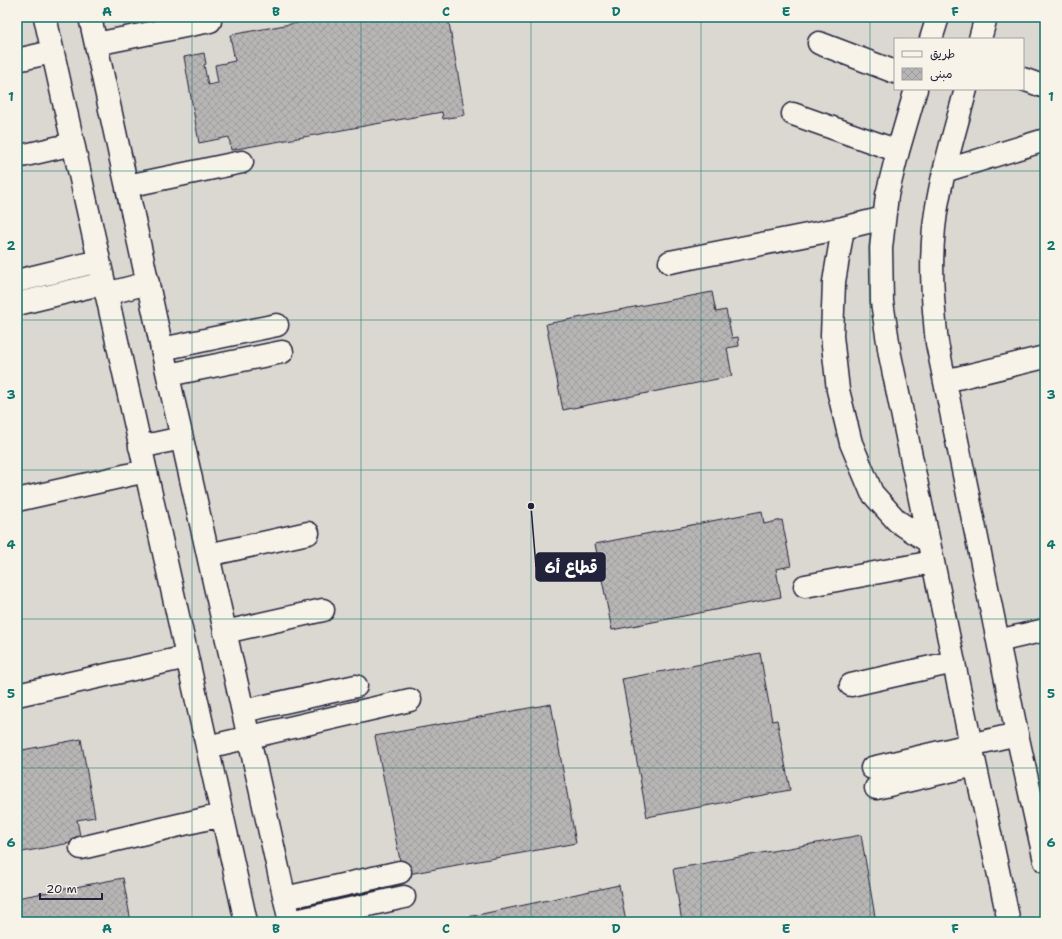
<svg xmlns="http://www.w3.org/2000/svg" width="1062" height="939" font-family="'Shantell Sans','Playpen Sans Arabic',sans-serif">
<defs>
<pattern id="building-cross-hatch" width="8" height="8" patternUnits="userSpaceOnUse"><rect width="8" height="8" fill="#b8b6b5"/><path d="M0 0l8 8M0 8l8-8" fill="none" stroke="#9e9c9d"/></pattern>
</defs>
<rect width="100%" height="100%" fill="#eae6de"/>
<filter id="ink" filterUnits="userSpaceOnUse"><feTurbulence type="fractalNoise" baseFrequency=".025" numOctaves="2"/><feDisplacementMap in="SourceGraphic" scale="8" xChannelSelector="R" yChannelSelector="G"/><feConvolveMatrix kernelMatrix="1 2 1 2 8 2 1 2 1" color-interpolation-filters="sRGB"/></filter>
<g filter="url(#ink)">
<path fill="#dbd8d2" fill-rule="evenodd" d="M17,17H1045V922H17ZM895,39H1023V89H895Z"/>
<path fill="url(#building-cross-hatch)" stroke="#22223b" d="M329,17H448L465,115L443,119L442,112L231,150L229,137L199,143L184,57L204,53L206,64L204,65L208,85L218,83L215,65L235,61L230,35Z
M712,292L716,312L726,310L732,338L738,337L739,346L727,348L732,376L563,410L546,324Z
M762,511L764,524L782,520L791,566L776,569L781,597L612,630L595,544Z
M760,653L772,721L777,720L790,790L647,817L622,679Z
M551,704L576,843L403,875L375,736Z
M81,739L95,817L77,820L81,841L17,853V751Z
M861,835L876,922H682L673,869Z
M123,878L131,922H17V898Z
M619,885L626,922H444Z"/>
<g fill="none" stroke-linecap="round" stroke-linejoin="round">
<g stroke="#22223b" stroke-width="25">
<path id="minor" d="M45,17L246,922
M90,17L162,349L290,922
M931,39L938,17
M980,39L986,17
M819,43L895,72
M96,44L210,21
M17,60L52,52
M1023,79L1045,87
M916,89L898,151L887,195L881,248L882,302L890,355L971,745L1009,922
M966,89C954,135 939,181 934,228C930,267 933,305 937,343L1017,734L1045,861
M793,114L898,151
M17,157L73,144
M944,171L1045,140
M127,186L242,162
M843,228L834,282L832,336L838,390L851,443L872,493L897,521L929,542
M670,262L843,228L884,218
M17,281L99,261
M106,294L148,283
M17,304L104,283
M162,349L277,325
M168,375L282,352
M945,381L1045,357
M140,447L182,438
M17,500L146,471
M208,555L308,533
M805,586L933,562
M225,632L323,610
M998,641L1045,630
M851,685L954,662
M17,695L187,657
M243,711L356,686
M207,747L410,700
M872,768L1017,734
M876,788L975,765
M81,848L222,815
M285,898L400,872
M291,922L404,897"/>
</g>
<use href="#minor" stroke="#f7f3e8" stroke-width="22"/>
</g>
</g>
<path fill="none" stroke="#0f766e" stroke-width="1" stroke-opacity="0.55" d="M192,17V922M361,17V922M531,17V922M701,17V922M870,17V922M17,171H1045M17,320H1045M17,470H1045M17,619H1045M17,768H1045"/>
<path fill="none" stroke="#22223b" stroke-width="1.5" d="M531 506L536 567"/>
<circle fill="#22223b" stroke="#f7f3e8" stroke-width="1.5" cx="531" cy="506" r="4"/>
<rect fill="#22223b" stroke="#22223b" stroke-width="1.5" x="536" y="553" width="69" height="28" rx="4"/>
<g font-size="16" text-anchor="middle" font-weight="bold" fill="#fff">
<text x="571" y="573">قطاع أ6</text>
</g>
<rect width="1062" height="939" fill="none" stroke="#f7f3e8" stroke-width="44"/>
<rect x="894" y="38" width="130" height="52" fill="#f7f3e8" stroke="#a29fa3"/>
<rect x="902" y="51" width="20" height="6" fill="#f7f3e8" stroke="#a29fa3"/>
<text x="930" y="58" font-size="12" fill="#22223b">طريق</text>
<rect x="902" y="68" width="20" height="12" fill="url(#building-cross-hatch)" stroke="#a29fa3"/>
<text x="930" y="78" font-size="12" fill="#22223b">مبنى</text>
<path d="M40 893v6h62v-6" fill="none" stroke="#22223b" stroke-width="2"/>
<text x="46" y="893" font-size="12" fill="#22223b" stroke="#f7f3e8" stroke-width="3" paint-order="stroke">20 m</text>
<rect x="22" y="22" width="1018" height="895" fill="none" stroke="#0f766e" stroke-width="1.5"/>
<g font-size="13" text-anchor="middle" font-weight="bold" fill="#0f766e">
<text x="107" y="16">A</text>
<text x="276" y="16">B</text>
<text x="446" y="16">C</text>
<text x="616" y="16">D</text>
<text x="786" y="16">E</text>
<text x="955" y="16">F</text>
<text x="11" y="101">1</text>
<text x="1051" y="101">1</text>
<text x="11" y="250">2</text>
<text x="1051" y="250">2</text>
<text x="11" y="399">3</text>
<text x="1051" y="399">3</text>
<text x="11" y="549">4</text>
<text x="1051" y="549">4</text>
<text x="11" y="698">5</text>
<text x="1051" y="698">5</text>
<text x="11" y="847">6</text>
<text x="1051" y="847">6</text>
<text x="107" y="933">A</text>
<text x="276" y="933">B</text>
<text x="446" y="933">C</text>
<text x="616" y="933">D</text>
<text x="786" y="933">E</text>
<text x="955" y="933">F</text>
</g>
</svg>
